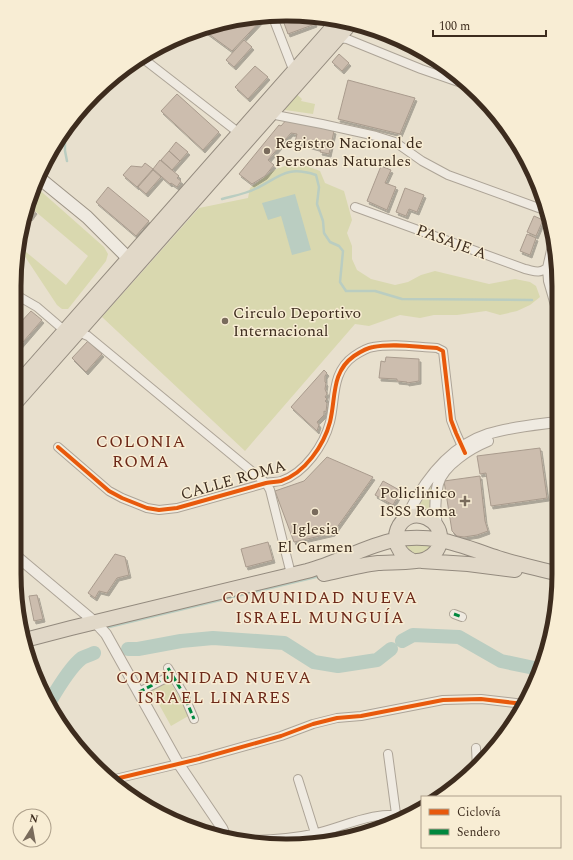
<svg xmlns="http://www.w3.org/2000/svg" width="573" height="860" font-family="Spectral,serif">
<defs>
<filter id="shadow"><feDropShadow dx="2" dy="3" stdDeviation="0" flood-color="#0004"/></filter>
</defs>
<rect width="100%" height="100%" fill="#e8e0ce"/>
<path fill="#d9d8af" d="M293,91L302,99L301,101L315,104L313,114L285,110L283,106Z
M291,164L304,165L320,171L325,183L344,191L352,220L347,233L352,246V259L357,270L371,279L395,285L408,282L421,275L435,271L489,284L515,279L530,282L536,286L540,297L530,305L517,311L500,315L486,311L457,315H434L420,318L400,315L369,326L355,324L245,451L102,317L199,208L248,198L250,188L276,169Z
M35,186L104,247L108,254L106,261L68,309H62L57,305L20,249V247L66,285L88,256L29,206Z
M434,480L432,518L412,513L416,504Z
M402,544H435L434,548L415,558Z
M169,680L190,715L171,726L151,690Z"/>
<path fill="#bacdc1" d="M295,194L311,250L292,255L281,216L268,220L262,203Z"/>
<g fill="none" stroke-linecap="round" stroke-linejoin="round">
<path stroke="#bacdc1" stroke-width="2.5" d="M65,134V151L67,161
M222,199C233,196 245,194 255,189C280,177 286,165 316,175L319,187L317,204L323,221L324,233L330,242L339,246L343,251L340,282L346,291H375L402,299L532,300
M105,628L320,576"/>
<path stroke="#bacdc1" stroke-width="14" d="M402,641L413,635L459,637L501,661L539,669
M128,649H138L181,641L213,638L284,643L314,662L338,666L377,660L391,649
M49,703C56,691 71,666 82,658C86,656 90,655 94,653"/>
</g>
<path fill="#ccbdae" stroke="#a99b8d" filter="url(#shadow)" d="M286,14L311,16L315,24L288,34L281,15Z
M265,16L232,51L202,29L233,19Z
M244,40L252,47L234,67L226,60Z
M339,54L349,63L342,71L332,62Z
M255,66L268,77L248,99L235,87Z
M348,80L415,98L400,134L338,119Z
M177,94L219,132L203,150L161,111Z
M287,119L334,131L329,154L320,152L321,149L295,142L297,134L291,133L268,160L274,165L265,176L252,184L239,174L279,125L281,126Z
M176,142L188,152L180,161L169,151Z
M169,151L180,161L172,170L161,160Z
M160,160L179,176L177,178L181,181L177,187L171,183L170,184L153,169Z
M145,163L153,169L137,187L123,175L131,166L142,167Z
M381,166L391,170L385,183L396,187L387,210L367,201Z
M153,170L161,177L146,194L138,187Z
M108,187L149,221L136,236L96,202Z
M405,188L424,195L417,212L409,209L406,216L396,212Z
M29,206L35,211L30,218L26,214Z
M534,216L543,220L536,236L527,232Z
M527,234L536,238L530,255L520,251Z
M31,311L42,320L17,349L18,325Z
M88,341L102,354L86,372L72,358Z
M386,357L419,359V381L407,383V382L397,381V379L379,378L381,361L385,362Z
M324,370L327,373L325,376V382L326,383L325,389L327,394L325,397L327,399L325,401L327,403L326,412L324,411V415L317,422L319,425L317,431L291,407Z
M540,448L547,498L491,506L486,473L480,474L477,456Z
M327,457L373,477L333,533L294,542L275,491L304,481Z
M480,476L485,521L488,531L477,535L464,537L457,536L452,531L444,481Z
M383,481L401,491L393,505L375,495Z
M268,542L273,560L246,567L241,549Z
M115,554L125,557L129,575L117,578L107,593L99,591L95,598L88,593Z
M37,595L43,619L34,621L29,596Z"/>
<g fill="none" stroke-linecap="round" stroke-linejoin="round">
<g stroke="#ada497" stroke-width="10">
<path id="minor" d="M272,15L294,72
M338,38L347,39L421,69L470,86
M141,57L239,133
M270,114L322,124L376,136L395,142L422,161L448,175L547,211
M355,207L525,269C535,271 538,274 547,268
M554,237L547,268L548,281L559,319
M18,296L37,307L65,331L78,332L88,336L266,483L270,490L291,574
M58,447L109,491L122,498L147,508L159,510L177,508L266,483C271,482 277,482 281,481C305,473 324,445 330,422C336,398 331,372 354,356C360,352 366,348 373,347C394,343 416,347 437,348L443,351L451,420L456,433L464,451
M454,614L462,617
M168,668L183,693L194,719
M139,692L172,675
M476,748L477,768
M388,754L396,814
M298,779L315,833
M111,780L199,759L281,736L313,724L337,718L361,716L443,700L481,699L524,704
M243,840C267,840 290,839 313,834C344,827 374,810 406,816"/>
</g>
<g stroke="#ada497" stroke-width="12">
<path id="tertiary" d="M405,520C422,484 448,447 488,434C510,427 534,425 557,422
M437,527C435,513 434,499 438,484C443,465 471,448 488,441
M14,554L95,622L106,634L178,763L222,828L225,835"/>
</g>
<g stroke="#9d9486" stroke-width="14">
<path id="secondary" d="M38,177L87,217L135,265"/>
</g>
<g stroke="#938a7e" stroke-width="16">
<path id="trunk" d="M17,385L340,19
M17,401L351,23
M422,561L468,564L515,570
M324,574C342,570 360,565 378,563C389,562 418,563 426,559C435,555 441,547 440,537C440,529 435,522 427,518C399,505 381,547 413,561
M25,640L71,628L307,571C337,563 365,546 394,540C433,532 462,546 498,558C517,564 536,568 555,573"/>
</g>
<use href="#minor" stroke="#efeae1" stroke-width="8"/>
<use href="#tertiary" stroke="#efeae1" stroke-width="10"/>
<use href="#secondary" stroke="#efeae1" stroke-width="12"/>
<use href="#trunk" stroke="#e1d8c8" stroke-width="14"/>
<path stroke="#00873e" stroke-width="3" stroke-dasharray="6 3" stroke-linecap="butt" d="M454,614L462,617
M168,668L183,693L194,719
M139,692L172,675"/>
<g stroke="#f8edd4" stroke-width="6">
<path id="cycleway" d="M58,447L109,491L122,498L147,508L159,510L177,508L266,483C271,482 277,482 281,481C305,473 324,445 330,422C336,398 331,372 354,356C360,352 366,348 373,347C394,343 416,347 437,348L443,351L451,420L456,433L465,453
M111,780L199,759L281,736L313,724L337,718L361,716L443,700L481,699L524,704"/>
</g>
<use href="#cycleway" stroke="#e8590c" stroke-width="4"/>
</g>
<g fill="#796b5c" stroke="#f8edd4" stroke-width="1.5">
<circle cx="267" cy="151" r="4"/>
<circle cx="225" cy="321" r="4"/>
<path d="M463 495h4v4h4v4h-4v4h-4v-4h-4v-4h4z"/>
<circle cx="315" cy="512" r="4"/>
</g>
<g text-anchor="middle" stroke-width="3" stroke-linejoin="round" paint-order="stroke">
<g font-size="16" fill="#3d2c1e" stroke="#f8edd4" text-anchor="start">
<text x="275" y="148">Registro Nacional de<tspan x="275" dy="18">Personas Naturales</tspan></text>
<text x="233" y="318">Circulo Deportivo<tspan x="233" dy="18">Internacional</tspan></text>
<text x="456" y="498" text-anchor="end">Policlinico<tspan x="456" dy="18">ISSS Roma</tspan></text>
<text x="315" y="534" text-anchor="middle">Iglesia<tspan x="315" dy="18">El Carmen</tspan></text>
</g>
<g font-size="16" fill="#3d2c1e" stroke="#f8edd4">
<text transform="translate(452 241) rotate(20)" y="6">PASAJE A</text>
<text transform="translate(233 479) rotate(-16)" y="6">CALLE ROMA</text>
</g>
<g font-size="17" letter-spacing="1" fill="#6d2919" stroke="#f8edd4">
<text x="141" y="447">COLONIA<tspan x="141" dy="20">ROMA</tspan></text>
<text x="320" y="603">COMUNIDAD NUEVA<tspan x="320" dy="20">ISRAEL MUNGUÍA</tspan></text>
<text x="214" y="683">COMUNIDAD NUEVA<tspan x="214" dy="20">ISRAEL LINARES</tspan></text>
</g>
</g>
<path d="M0 0H573V860H0ZM286 21H287A265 265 0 0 1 552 286V574A265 265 0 0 1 287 839H286A265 265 0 0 1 21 574V286A265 265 0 0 1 286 21Z" fill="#f8edd4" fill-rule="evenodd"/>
<path fill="none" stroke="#3d2c1e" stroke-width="5" d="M286 21H287A265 265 0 0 1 552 286V574A265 265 0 0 1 287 839H286A265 265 0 0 1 21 574V286A265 265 0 0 1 286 21Z"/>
<rect x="421" y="796" width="140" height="52" fill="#f8edd4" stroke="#ada08b"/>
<rect x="429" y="809" width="20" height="6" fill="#e8590c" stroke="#ada08b"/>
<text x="457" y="816" font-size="12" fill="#3d2c1e">Ciclovía</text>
<rect x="429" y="829" width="20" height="6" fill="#00873e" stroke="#ada08b"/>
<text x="457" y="836" font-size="12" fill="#3d2c1e">Sendero</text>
<g transform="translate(32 828) rotate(11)"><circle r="19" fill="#f8edd4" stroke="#ada08b"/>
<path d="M0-3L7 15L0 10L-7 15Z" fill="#796b5c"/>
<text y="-6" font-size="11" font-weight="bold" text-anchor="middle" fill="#3d2c1e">N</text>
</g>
<path d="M433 30v6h113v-6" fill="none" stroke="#3d2c1e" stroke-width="2"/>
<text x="439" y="30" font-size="12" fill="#3d2c1e" stroke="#f8edd4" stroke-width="3" paint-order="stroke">100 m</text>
</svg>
